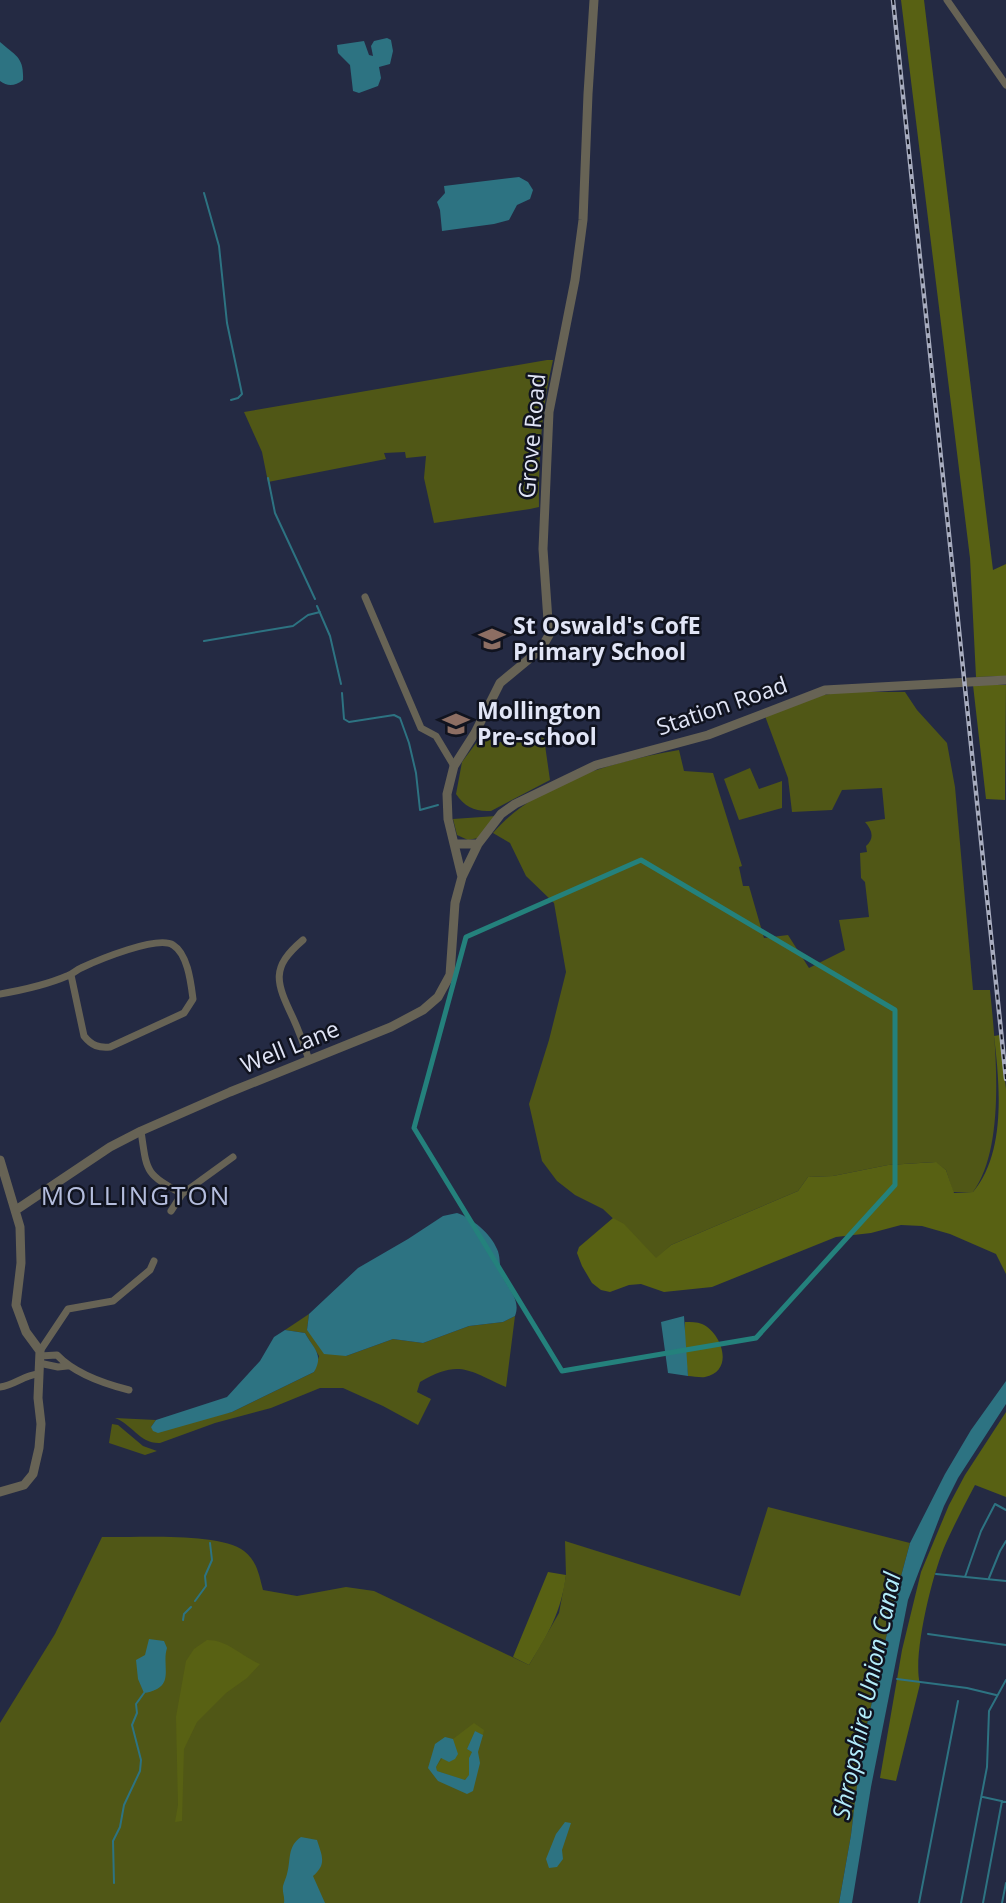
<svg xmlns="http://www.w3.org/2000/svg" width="1006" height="1903" font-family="'Open Sans',sans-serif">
<rect width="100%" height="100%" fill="#242a43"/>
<path fill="#505716" d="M547,360H553C541,412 539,454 539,507L530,509L434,523L424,478L426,456L406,458L405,452L384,453L386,459L268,482L262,452L244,412Z
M844,692H905L917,710L947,743L955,787L973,990H990C996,1049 1006,1147 973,1192H953L946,1170L935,1162L888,1165L833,1176L808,1177L798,1191L671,1245L656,1259L603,1209L575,1195L557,1181L542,1161L529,1104L549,1040L566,972L554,903L526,876L510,843L493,833C537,782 615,761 679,750L684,771L713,773L742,866L739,867L743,886H749L764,938L788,935L809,968L845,950L839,920L869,917L865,882L861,878L860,853L867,852L866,846C875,838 872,830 865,822L885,819L882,788L842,790L832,810L792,812L788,778L765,716L823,695Z
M543,731L550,780L491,811C475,812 465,807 456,794L462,762L482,735L497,743Z
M750,768L759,789L782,781V808L739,820L724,779Z
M496,816L478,838L468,840L457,835L453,819Z
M309,1314L307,1330L346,1356L393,1339L423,1343L469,1326L503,1322L515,1316L506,1387C468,1370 459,1359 420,1382L417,1392L431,1399L418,1425L383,1406L343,1388H320L271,1408L215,1423L160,1443C140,1444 132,1424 115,1418L156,1420L151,1427L232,1412L314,1372L319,1356L305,1333L285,1330Z
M112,1424L118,1425L143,1446L157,1451L145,1455L109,1443Z
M768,1507L910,1543L893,1606L861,1752L851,1835L839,1903H0V1723L55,1634L102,1537C134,1538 220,1532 244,1551C257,1561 259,1575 263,1590L297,1596L346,1587L374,1591L529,1665L559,1613L566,1575L565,1541L740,1596Z"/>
<path fill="#586113" d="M901,0H924L993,570L1006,564V676L976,677L970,558Z
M973,685H1006L1005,800L986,799Z
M1000,1035L1006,1089V1274L996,1254L950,1234L922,1226L901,1225L871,1233L836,1237L712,1287L664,1292L641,1284L629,1285L610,1292L601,1290L592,1283L582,1266L577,1253L579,1247L613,1218L624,1224L656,1258L671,1245L798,1191L808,1177L833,1176L888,1165L936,1162L946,1170L954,1193L973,1192C1006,1153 1000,1086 994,1036Z
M685,1322C691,1322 697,1322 702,1324C722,1333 735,1371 705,1377C701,1378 693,1376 688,1376L684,1342Z
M1006,1412V1497L975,1485C965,1504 955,1523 946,1543C933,1571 912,1656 920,1684L896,1781L880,1778L902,1650L921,1572L949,1505L965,1475Z
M548,1572L566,1575C561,1613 549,1632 529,1665L513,1657Z
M207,1640C228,1640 241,1656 260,1664L247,1678L226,1693L197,1722L184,1749L182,1821L175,1822L178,1805L176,1717L186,1661L194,1649Z
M474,1723L484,1730L483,1735L475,1731L467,1749L472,1752L469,1758V1776L464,1780L437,1771L436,1767L453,1744V1739Z"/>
<path fill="#2d7382" d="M387,38L391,40L393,51L390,64L379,67L381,78L378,86L359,93L353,91L350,65L338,53L337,45L364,41L369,55L373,56L371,46L374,41Z
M0,42C16,56 24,57 23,80C15,86 8,87 0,81Z
M519,177L528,182L533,190L530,199L517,205L509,220L494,224L442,231L440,210L437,202L445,193L444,186Z
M457,1213C472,1218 491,1234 497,1249C501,1257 499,1268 502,1276C509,1290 521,1300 515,1316L503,1322L469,1326L423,1343L393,1339L346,1356L324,1354L307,1330L309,1314L358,1268L408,1239L443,1216Z
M684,1316L688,1376L668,1373L661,1322Z
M285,1330L305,1333C314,1349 324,1355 314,1372L232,1412L158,1433L153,1431L151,1427L156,1420L227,1397L260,1361L274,1337Z
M1006,1381V1404L958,1478L944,1506L908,1600L871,1787L852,1903H839L851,1835L861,1752L893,1606L910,1543L945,1474L971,1430Z
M149,1639L164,1641L167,1648C161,1667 177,1688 144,1693L138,1679L136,1660L145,1655Z
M475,1731L483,1735L478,1752L480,1763L473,1791L467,1794L438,1781L428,1768L435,1744L445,1737L453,1739L458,1754L455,1759L449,1762L441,1758L436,1767L437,1771L465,1780L469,1775V1758L472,1752L467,1749Z
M565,1822L571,1823L562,1850L563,1859L557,1867L549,1868L546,1859L556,1834Z
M301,1837L317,1840C322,1856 327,1864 313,1876L325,1903H284C285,1897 282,1892 283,1886C284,1882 286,1878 287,1874C291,1861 287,1846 301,1837Z"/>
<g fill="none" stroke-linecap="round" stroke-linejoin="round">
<path stroke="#2d7382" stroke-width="2" d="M204,193L219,246L227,323L242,394L238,398L231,400
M268,478L275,513L315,599
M317,606L330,636L341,684
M204,641L293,626L308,615L320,612
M342,693L344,719L349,722L394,715L400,718L409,743L416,773L420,810L438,805
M936,1574L1006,1581
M965,1577L981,1531L995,1504L1006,1510
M989,1578L1000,1551L1006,1541
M195,1601L206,1586L205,1576L212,1560L210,1543
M183,1620L184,1614L191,1607
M928,1634L1006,1645
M897,1679L967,1688L996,1695
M983,1797L1006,1802
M114,1883L113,1841L120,1827L124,1805L140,1771L141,1760L132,1725L137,1713L136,1704L144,1693
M919,1903L958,1701
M961,1903L987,1767L989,1711L1006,1680
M983,1903L1002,1801
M1002,1903L1006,1883"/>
<path stroke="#676355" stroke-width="7" d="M947,0L1006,85
M365,597L421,728L436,736L454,766
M303,940C270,968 276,982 293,1018C299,1031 304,1045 309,1060
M0,994C23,990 46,985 67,976C73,974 76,970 81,968C98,960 158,935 173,945C188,954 191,984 193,999L184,1013L110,1047C99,1048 92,1046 84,1036L71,975
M141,1131C147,1173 145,1173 182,1194L171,1211
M182,1194L233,1157
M40,1351L68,1309L113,1301L150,1270L154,1261
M40,1356L57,1355C75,1374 105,1384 129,1390
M39,1363L58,1367L67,1366
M0,1387C15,1385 24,1375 38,1374"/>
<path stroke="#676355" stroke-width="9" d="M454,844H478
M462,877L448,819L447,794L454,766L475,733L500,683L541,649L549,635L543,549L549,412L575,280L583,220L588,94L594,0
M0,1160L20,1227L21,1263L16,1305L26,1332L40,1351L38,1398L41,1424L39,1448L33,1474L24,1485L0,1492
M16,1210L110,1147L141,1131L230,1092L391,1027L423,1010L438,997L450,975L455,903L462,877L478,844L501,814L515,804L596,765L708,735L825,690L1006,680"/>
<g stroke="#a7acbf" stroke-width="4.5">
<path id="rail" d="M893,0L1006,1079"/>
</g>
<use href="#rail" stroke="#10131f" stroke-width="2" stroke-dasharray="5" stroke-linecap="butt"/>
</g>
<path fill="none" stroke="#24817c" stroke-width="5" stroke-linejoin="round" d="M641,860L895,1010V1185L756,1338L562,1371L414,1128L466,937Z"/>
<defs>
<g id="school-bare" transform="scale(2.1)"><path d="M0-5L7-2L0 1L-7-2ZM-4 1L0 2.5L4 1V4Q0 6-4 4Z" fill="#8d6e63" stroke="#10131f" stroke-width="2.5" paint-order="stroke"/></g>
</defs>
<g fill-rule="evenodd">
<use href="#school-bare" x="492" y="639"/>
<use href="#school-bare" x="456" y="724"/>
</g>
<g text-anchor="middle" stroke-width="5" stroke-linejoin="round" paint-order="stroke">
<g font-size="23" fill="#e1e5f6" stroke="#10131f">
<text transform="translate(532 436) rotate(-85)" y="8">Grove Road</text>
<text transform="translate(722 706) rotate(-19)" y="8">Station Road</text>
<text transform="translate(290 1047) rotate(-22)" y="8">Well Lane</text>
</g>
<g font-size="23" font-weight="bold" fill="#e1e5f6" stroke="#10131f" text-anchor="start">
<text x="513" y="634">St Oswald's CofE<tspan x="513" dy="26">Primary School</tspan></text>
<text x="477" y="719">Mollington<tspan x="477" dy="26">Pre-school</tspan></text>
</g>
<g font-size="24" font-style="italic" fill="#b3ecfa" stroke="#10131f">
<text transform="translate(867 1696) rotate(-78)" y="8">Shropshire Union Canal</text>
</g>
<g font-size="26" letter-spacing="2" fill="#b4bddd" stroke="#10131f">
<text x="136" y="1205">MOLLINGTON</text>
</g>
</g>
</svg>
